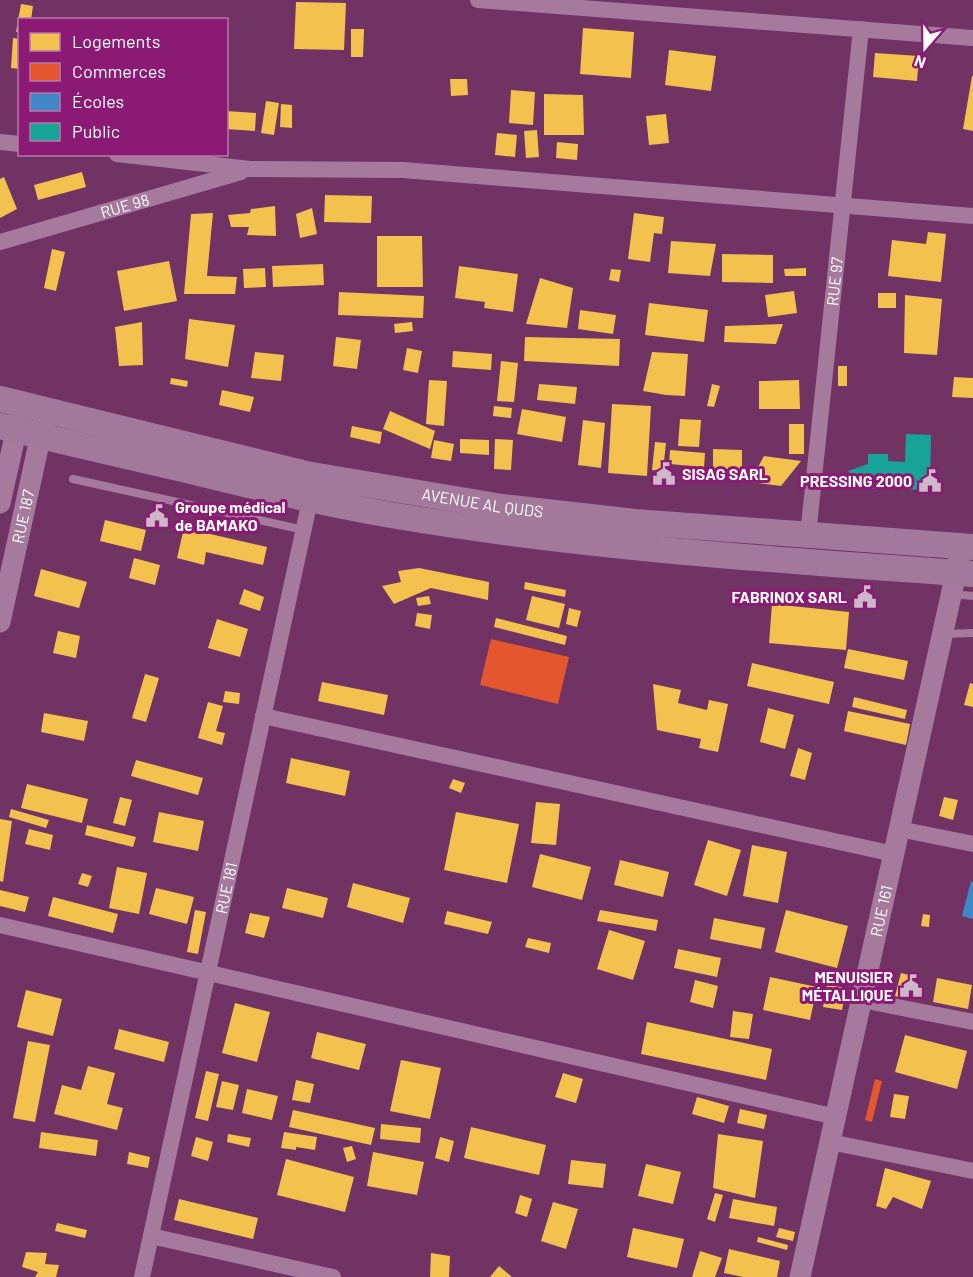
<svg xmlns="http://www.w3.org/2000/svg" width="973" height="1277" font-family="Barlow,sans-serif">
<rect width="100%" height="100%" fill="#713364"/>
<path fill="#f2c14e" d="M296,2L346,3L344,50L294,49Z
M21,4L33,6L31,20H20V32H16Z
M583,28L634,32L631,78L580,74Z
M351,29H364L363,57H351Z
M13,38L20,39V69L11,68Z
M669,50L716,56L711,91L665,85Z
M875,53L919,56L917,81L873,77Z
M972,76H973V131L963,129Z
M450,79H467L468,95L451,96Z
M511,90L535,92L533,125L509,123Z
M544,94L583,95L584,135H544Z
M266,101L279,103L274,135L261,133Z
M281,104L292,105V128L280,127Z
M226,111L256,113L255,131L226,129Z
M666,114L669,143L649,145L646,116Z
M537,130L539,157L526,158L524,131Z
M497,133L517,135L515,157L495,155Z
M557,142L578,144L577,160L556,158Z
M82,172L86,187L38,200L34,185Z
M4,177L17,209L0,218V179Z
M325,195L372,196L371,223L324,222Z
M275,206L276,236L247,235L249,227H231L228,215L250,213L251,209Z
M312,208L317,234L300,238L296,214Z
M213,213L207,276L237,277L235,294H184L191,214Z
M634,213L664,217L662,234L654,233L650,262L628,259Z
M928,232L946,234L941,282L888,276L892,240L926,244Z
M377,236H422L423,287H377Z
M671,241L716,244L710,276L668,273Z
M52,249L65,252L56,291L44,288Z
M722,254L773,255V283L722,282Z
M169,261L177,301L124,311L117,271Z
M323,264L324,285L273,287L272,266Z
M459,266L518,274L513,312L484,308L485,302L455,298Z
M265,268L266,287L244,288L243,269Z
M806,268V276H785L784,269Z
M611,269L621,270L619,282L609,280Z
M540,278L573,288L567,328L526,324Z
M794,291L797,313L768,317L765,295Z
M339,292L424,296L423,318L338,315Z
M878,293H896V308H878Z
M905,295L942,299L937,355L904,353Z
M649,303L708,310L704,342L645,335Z
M580,310L616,315L613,334L578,329Z
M189,319L235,325L228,367L185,359Z
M142,322L143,365L119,366L115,327Z
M412,322L413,331L395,333L394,324Z
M783,324L776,344L724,342L725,326Z
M336,337L361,340L357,369L333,366Z
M525,337L620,339L619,366L524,361Z
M407,348L422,351L418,373L403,370Z
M453,351L492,354L491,370L452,367Z
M255,352L284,355L281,381L251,378Z
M652,352L688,354L685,396L666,395L643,391Z
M501,361L518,363L514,402L497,401Z
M838,366H847V386H838Z
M954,377L973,378V398L952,397Z
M171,378L188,381L187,387L170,384Z
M429,380L447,381L444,426L426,424Z
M799,380L800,409H759V381Z
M539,384L577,387L575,404L537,400Z
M712,384L720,386L714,407L707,406Z
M222,390L254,397L250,412L219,405Z
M612,404L651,406L647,476L608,473Z
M494,406L512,408L511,418L493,416Z
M522,409L566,417L562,442L517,434Z
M390,411L435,431L430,449L383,429Z
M680,419L701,420L699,447L678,446Z
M583,420L605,423L601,468L578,465Z
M789,424H804V454H789Z
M352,426L382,432L380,444L350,437Z
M460,439L489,440V455L460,453Z
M495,439L513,440L511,470L494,469Z
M434,440L454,444L451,461L431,458Z
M655,442L666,443L663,471L652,470Z
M713,449L742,450V467L757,469L764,456L801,461L781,486L713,477Z
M670,450L705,453L704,467L669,464Z
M105,520L146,530L141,551L100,541Z
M184,528L267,547L263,565L206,552L204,565L177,558Z
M134,558L160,565L155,585L129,578Z
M419,568L489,582L488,600L431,588L394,604L382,586L401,582L398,571Z
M41,569L87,582L79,608L34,596Z
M525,582L566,590L565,597L524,589Z
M244,589L264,597L260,611L239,604Z
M429,596L431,604L418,606L416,598Z
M532,596L565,604L559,628L526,620Z
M772,604L849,612L846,650L769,643Z
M569,608L581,611L577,627L566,624Z
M417,613L432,615L430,629L415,626Z
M496,618L567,636L565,645L494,627Z
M217,619L248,629L240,657L208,648Z
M58,631L80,636L76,658L53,653Z
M848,649L908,661L904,680L844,668Z
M752,663L834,682L829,704L747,686Z
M145,674L159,678L146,722L132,718Z
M322,682L388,695L384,715L318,701Z
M970,683L973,684V707L964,705Z
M653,684L681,690L678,703L707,710L709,700L728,704L718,752L699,748L701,739L657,730Z
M225,691L240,693L239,704L223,702Z
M854,697L907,710L905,719L852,707Z
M208,702L223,706L216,731L225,733L222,745L198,738Z
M768,708L794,715L785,749L760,742Z
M848,711L910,724L906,745L844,731Z
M44,713L88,721L84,741L41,732Z
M798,748L812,753L805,780L790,776Z
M291,758L350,771L345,796L286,783Z
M136,760L203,778L198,795L131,776Z
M453,779L465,783L461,793L449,788Z
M27,784L88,799L82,823L21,808Z
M120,797L132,800L125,826L113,823Z
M944,797L958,800L953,820L939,816Z
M536,802L560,804L556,845L531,843Z
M11,809L49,820L46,828L9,817Z
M159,812L204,821L198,851L153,842Z
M456,812L519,824L507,883L444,870Z
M0,819L12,821L3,882L0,881Z
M87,825L136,837L133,847L85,835Z
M29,829L53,835L50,850L25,844Z
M708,840L741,850L727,896L694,885Z
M752,845L787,852L778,903L743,896Z
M540,854L591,867L582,900L532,887Z
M620,860L669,872L663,897L614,885Z
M117,867L147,873L139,914L109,908Z
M82,873L92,876L88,887L78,884Z
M353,883L410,898L403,923L347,907Z
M156,888L194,897L187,924L149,914Z
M287,888L328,898L323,918L282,908Z
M0,890L29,897L25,912L0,906Z
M53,897L118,914L113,933L48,916Z
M195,910L206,912L198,954L187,952Z
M600,910L658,920L656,931L597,921Z
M786,910L848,926L837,968L775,952Z
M447,911L492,922L488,934L444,924Z
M250,913L270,917L264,938L245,933Z
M923,914L930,915L929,927L921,926Z
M714,918L765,928L761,949L710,939Z
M609,930L645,941L633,980L597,969Z
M528,938L551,943L549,953L525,947Z
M678,949L721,958L717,977L674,968Z
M901,973L909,975L903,998L895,996Z
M770,977L817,987L810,1020L763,1010Z
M937,978L972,985L968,1009L933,1002Z
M695,980L718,986L713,1008L690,1002Z
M827,985L846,988L842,1010L823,1007Z
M26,990L62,999L53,1036L17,1027Z
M235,1003L270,1012L257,1062L222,1053Z
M733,1011L753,1014L749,1039L730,1037Z
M647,1022L772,1049L766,1080L641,1054Z
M119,1029L169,1042L164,1062L114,1049Z
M317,1032L366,1044L359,1070L311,1058Z
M905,1035L967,1051L957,1089L895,1072Z
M28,1041L50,1045L35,1122L13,1118Z
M401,1060L441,1068L430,1119L390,1111Z
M88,1066L115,1073L107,1104L123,1108L117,1130L54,1114L62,1085L81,1090Z
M206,1071L219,1074L208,1121L195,1118Z
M563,1073L583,1079L576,1103L555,1097Z
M296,1080L314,1084L310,1103L292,1100Z
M222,1081L239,1085L233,1110L216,1107Z
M247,1089L278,1096L272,1120L242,1113Z
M894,1094L909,1096L905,1119L890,1117Z
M697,1097L729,1106L724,1123L692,1114Z
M740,1109L767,1115L764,1129L737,1123Z
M293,1110L375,1128L371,1145L289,1127Z
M381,1124L421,1128L420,1143L380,1139Z
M471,1127L546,1145L539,1175L464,1158Z
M41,1132L98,1140L96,1156L39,1148Z
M284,1132L317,1137L315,1150L296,1147V1150L281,1148Z
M228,1134L251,1138L249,1147L227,1142Z
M718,1134L763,1141L755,1198L713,1188Z
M196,1137L213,1142L208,1161L191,1156Z
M440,1137L454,1141L449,1162L435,1158Z
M352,1146L356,1159L347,1162L343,1148Z
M129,1152L150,1157L148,1168L127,1164Z
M373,1152L424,1162L417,1195L367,1186Z
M286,1159L354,1177L345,1212L277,1195Z
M571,1160L606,1164L603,1188L568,1184Z
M646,1164L681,1172L673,1204L638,1196Z
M885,1168L931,1181L922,1209L893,1197L886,1209L876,1206Z
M715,1193L723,1195L715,1222L707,1219Z
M520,1195L532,1199L527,1217L515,1213Z
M179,1199L258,1218L253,1239L174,1220Z
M733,1199L777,1207L774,1226L729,1218Z
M553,1202L578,1209L566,1249L541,1241Z
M57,1223L87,1230L85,1238L55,1231Z
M633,1228L684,1239L677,1268L627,1257Z
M779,1228L795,1232L793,1241L776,1237Z
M758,1237L788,1245L787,1250L757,1242Z
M729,1249L780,1261L777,1277H743L724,1273Z
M700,1251L722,1258L715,1277H692Z
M26,1252L47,1253L45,1264L59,1265L56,1277H35L38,1272L22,1267Z
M431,1253L450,1256L449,1277H430Z
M499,1266L512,1277H490Z"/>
<path fill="#e4572e" d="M491,639L569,657L558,704L480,685Z
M875,1079L882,1081L872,1122L865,1120Z"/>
<path fill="#3f88c5" d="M971,881L973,882V919L962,916Z"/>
<path fill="#17a398" d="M906,434L931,435L930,490L904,489L905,486L888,485V489L863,488L848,471L868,464V454H888V461L905,462Z"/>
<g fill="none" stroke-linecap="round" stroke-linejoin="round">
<path stroke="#a57a9c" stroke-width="8" d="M73,479L304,530
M953,594L973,596
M943,634L973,633"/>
<g stroke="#a57a9c" stroke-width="16">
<path d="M478,0L973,38"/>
<path d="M0,142L20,144"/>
<path d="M117,154L250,169L403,170L973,216"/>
<path id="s1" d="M0,242L241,172"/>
<path id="s2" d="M808,535L861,29"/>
<path d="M263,716L894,854"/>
<path d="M899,829L973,844"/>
<path d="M0,925L836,1117"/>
<path d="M862,1000L973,1022"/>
<path d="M830,1142L973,1171"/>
<path d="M151,1236L333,1277"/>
<path id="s3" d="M142,1277L310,500"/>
</g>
<g stroke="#a57a9c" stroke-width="21">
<path d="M0,503L20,414"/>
<path id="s4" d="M0,622L44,420"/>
<path id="s5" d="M800,1277L962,546"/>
</g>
<g stroke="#a3799b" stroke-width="26">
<path id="s6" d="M0,399L306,474L502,507L635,522L973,547"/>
<path d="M0,426C61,441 122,455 183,469C252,486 321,503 391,515C584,548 779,560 973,574"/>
</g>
</g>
<defs>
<g id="civic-bare" transform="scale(1.8)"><path d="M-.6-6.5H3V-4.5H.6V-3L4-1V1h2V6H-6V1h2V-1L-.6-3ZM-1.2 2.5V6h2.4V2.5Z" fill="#cdb8c9" stroke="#8a1a73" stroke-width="2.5" paint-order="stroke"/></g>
</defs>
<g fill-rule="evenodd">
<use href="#civic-bare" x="664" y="474"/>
<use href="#civic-bare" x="930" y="481"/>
<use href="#civic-bare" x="157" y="516"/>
<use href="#civic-bare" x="865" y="597"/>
<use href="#civic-bare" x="911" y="986"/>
</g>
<g text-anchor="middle" stroke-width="6" stroke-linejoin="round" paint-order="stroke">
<g font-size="16" fill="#fff" stroke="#8a1a73">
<text dy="6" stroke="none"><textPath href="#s1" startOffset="130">RUE 98</textPath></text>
<text dy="6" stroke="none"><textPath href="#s2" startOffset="255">RUE 97</textPath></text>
<text dy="6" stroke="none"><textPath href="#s6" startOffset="494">AVENUE AL QUDS</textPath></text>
<text dy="6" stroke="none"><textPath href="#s4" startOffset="108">RUE 187</textPath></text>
<text dy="6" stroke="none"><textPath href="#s3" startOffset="398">RUE 181</textPath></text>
<text dy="6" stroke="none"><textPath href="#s5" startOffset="375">RUE 161</textPath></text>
</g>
<g font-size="16" font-weight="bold" fill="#fff" stroke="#8a1a73" text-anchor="end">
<text x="682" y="480" text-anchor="start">SISAG SARL</text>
<text x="912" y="487">PRESSING 2000</text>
<text x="175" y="513" text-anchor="start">Groupe médical<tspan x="175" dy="18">de BAMAKO</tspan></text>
<text x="847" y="603">FABRINOX SARL</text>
<text x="893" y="983">MENUISIER<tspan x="893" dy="18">MÉTALLIQUE</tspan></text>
</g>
</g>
<rect x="18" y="18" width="210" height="138" fill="#8a1a73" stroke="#b976ab" stroke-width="1.5"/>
<rect x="30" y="33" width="30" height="18" fill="#f2c14e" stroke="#b976ab" stroke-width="1.5"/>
<text x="72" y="48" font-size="18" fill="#ffffff">Logements</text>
<rect x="30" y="63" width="30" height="18" fill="#e4572e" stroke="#b976ab" stroke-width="1.5"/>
<text x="72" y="78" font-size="18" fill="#ffffff">Commerces</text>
<rect x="30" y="93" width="30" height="18" fill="#3f88c5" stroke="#b976ab" stroke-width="1.5"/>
<text x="72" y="108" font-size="18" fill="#ffffff">Écoles</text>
<rect x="30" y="123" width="30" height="18" fill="#17a398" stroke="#b976ab" stroke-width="1.5"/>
<text x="72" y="138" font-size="18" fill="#ffffff">Public</text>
<g transform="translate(925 48) rotate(200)" stroke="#8a1a73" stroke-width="4.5" paint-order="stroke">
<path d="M0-4.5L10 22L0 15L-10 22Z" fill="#ffffff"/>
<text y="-9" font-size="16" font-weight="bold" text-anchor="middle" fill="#ffffff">N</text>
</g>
</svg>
